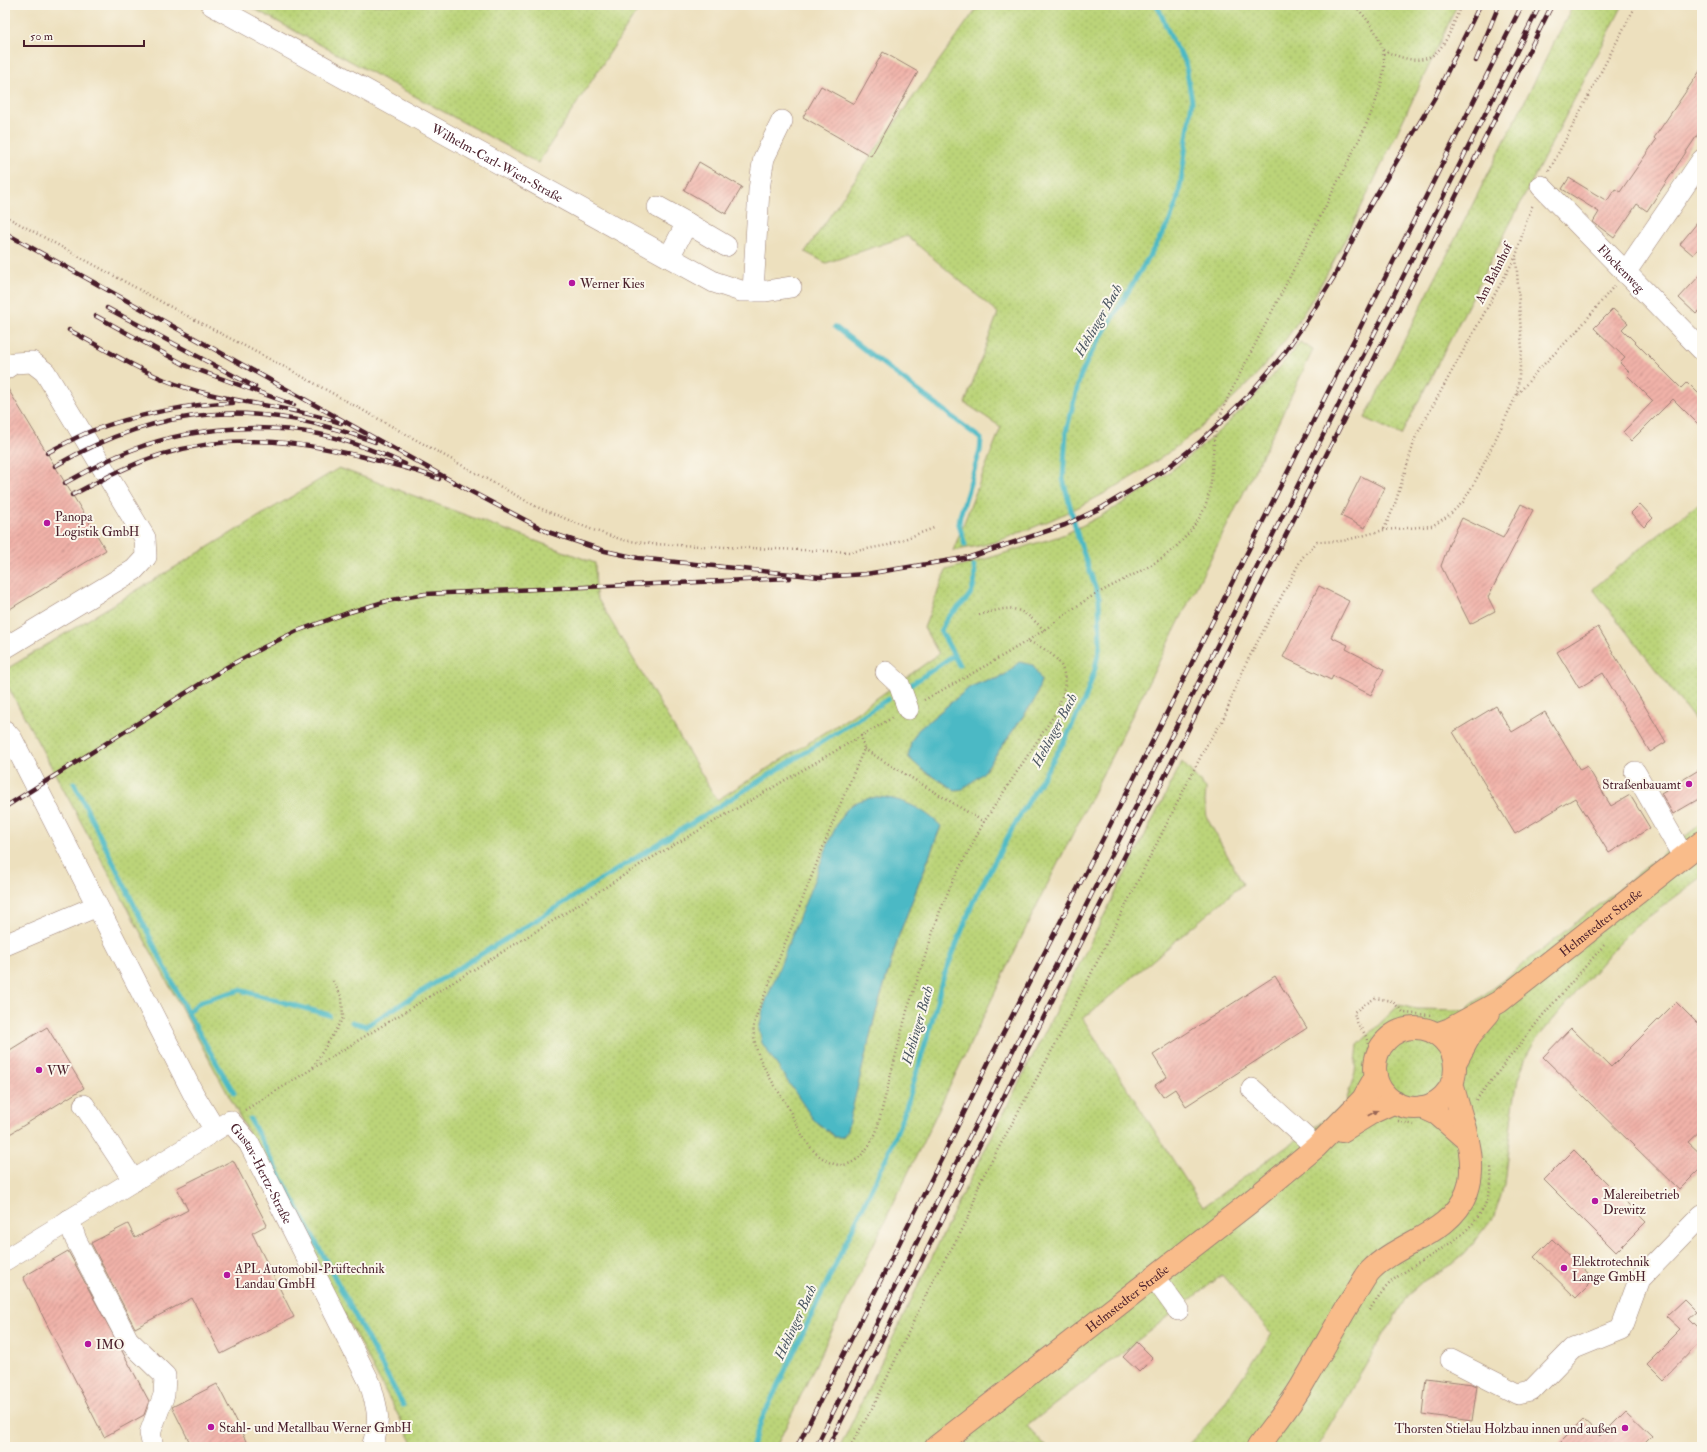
<svg xmlns="http://www.w3.org/2000/svg" width="1707" height="1452" font-family="'IM FELL Double Pica',serif">
<defs>
<pattern id="grass-dots" width="8" height="8" patternUnits="userSpaceOnUse"><rect width="8" height="8" fill="#bbd479"/><path d="M2 2h.1M6 6h.1" fill="none" stroke="#a2b669" stroke-width="1.8" stroke-linecap="round"/></pattern>
<pattern id="building-hatch" width="6" height="6" patternUnits="userSpaceOnUse"><rect width="6" height="6" fill="#f1b2a9"/><path d="M-1 1l2-2M0 6l6-6M5 7l2-2" fill="none" stroke="#c5908a"/></pattern>
</defs>
<rect width="100%" height="100%" fill="#fbf7ec"/>
<filter id="ink" filterUnits="userSpaceOnUse"><feTurbulence type="fractalNoise" baseFrequency=".025" numOctaves="2"/><feDisplacementMap in="SourceGraphic" scale="8" xChannelSelector="R" yChannelSelector="G"/><feConvolveMatrix kernelMatrix="1 2 1 2 8 2 1 2 1" color-interpolation-filters="sRGB"/></filter>
<filter id="wash" filterUnits="userSpaceOnUse"><feTurbulence type="fractalNoise" baseFrequency=".012" numOctaves="4" result="noise"/><feDisplacementMap in="SourceGraphic" scale="16" xChannelSelector="R" yChannelSelector="G"/><feGaussianBlur stdDeviation="0.9" result="paint"/><feColorMatrix in="noise" values="0 0 0 0 0 0 0 0 0 0 0 0 0 0 0 0 0 1.4 0 .05"/><feComposite in="paint" operator="in"/></filter>
<g filter="url(#wash)">
<rect width="100%" height="100%" fill="#ede0be"/>
<path fill="url(#grass-dots)" stroke="#827a52" fill-rule="evenodd" d="M247,5H641L538,163Z
M979,5H1457C1433,59 1407,111 1382,164C1354,222 1327,280 1291,332C1229,419 1129,489 1032,528C1020,532 1007,538 995,542C981,546 967,548 953,551L1001,427L965,403L998,313L907,236L826,263L805,252L871,156Z
M1573,5H1623L1401,435L1365,418Z
M1300,342L1313,350L1269,442L1040,899L776,1447H415L231,1100L5,681V670L339,468L595,563L596,596L717,800L853,715L939,654L924,628L946,570C975,562 1004,554 1033,544C1044,541 1055,538 1065,534C1159,490 1238,424 1300,342ZM1019,662L1036,698L983,773L955,790L920,768L918,730L970,687L987,680L997,679L1006,674ZM854,802L941,826L899,935L875,1016L852,1105L835,1137L825,1129L831,837L844,812Z
M1702,501V729L1593,589L1638,550Z
M1182,762L1206,788L1205,802L1207,818L1243,884L1083,1019L1203,1207L1345,1105L1355,1072L1358,1045L1399,1005L1416,1009L1465,1010L1702,823V877L1635,927L1615,947L1535,1041L1526,1057L1518,1079L1512,1114L1504,1185L1494,1216L1464,1254L1452,1264L1425,1280L1407,1296L1317,1447H1186L1216,1415L1272,1334L1222,1275L1027,1426L1047,1447H840L961,1197Z"/>
<path fill="#4bb9c5" stroke="#4a6c78" d="M1019,662L1033,665L1041,680L1036,698L983,773L963,789L955,790L947,785L920,768L908,757L911,742L918,730L970,687L987,680L997,679L1006,674Z
M877,797C902,798 924,809 941,826L899,935L875,1016L847,1130L843,1137H835L813,1119L762,1043L759,1029L764,1006L831,837C844,811 846,801 877,797Z"/>
<g fill="none" stroke-linecap="round" stroke-linejoin="round">
<path stroke="#4bb9c5" stroke-width="5" d="M835,327L981,439L980,451L960,516L959,524L965,545
M959,665L941,631C949,604 980,606 974,566
M909,686L954,655
M74,783L187,1012L234,1093
M187,1012L202,1001L240,990L329,1015
M352,1022L366,1026L806,752L888,699
M250,1119L403,1405
M752,1447L761,1421L888,1154L906,1108L932,1021L942,981L973,902L1012,829L1066,738L1085,699L1095,669L1100,646L1099,598L1078,537L1063,479L1066,432L1080,377L1089,357L1169,223L1177,201L1181,182L1192,101L1185,61L1173,42L1157,5"/>
</g>
<g id="blocks">
<path fill="url(#building-hatch)" d="M883,52L918,72L871,156L803,117L821,86L854,104Z
M1702,68V128L1647,211L1637,204L1614,238L1593,222L1599,212L1562,189L1569,178L1607,201L1615,189L1620,192L1656,140L1654,138Z
M699,162L742,187L726,214L684,190Z
M1702,217V244L1693,255L1680,244Z
M1702,273V308L1696,314L1679,298Z
M1613,309L1628,323L1622,329L1681,388L1687,382L1702,397V428L1673,399L1631,441L1623,432L1653,401L1627,375L1629,372L1620,363L1625,358L1594,328Z
M5,384L106,550L5,612Z
M1361,476L1385,488L1365,528L1341,516Z
M1521,504L1533,510L1488,597L1495,611L1470,624L1441,566L1449,544L1462,518L1503,538Z
M1640,504L1653,518L1644,527L1631,513Z
M1319,586L1349,601L1331,637L1348,645L1346,649L1384,669L1371,695L1333,676L1331,680L1283,657Z
M1598,627L1666,742L1650,752L1603,673L1579,688L1557,652Z
M1496,706L1512,732L1545,712L1580,770L1587,766L1611,806L1630,795L1650,828L1609,853L1575,798L1515,834L1453,732Z
M1702,768V797L1673,814L1661,793Z
M1275,976L1307,1028L1186,1106L1175,1089L1163,1097L1155,1085L1167,1077L1153,1055Z
M1676,1002L1702,1028V1129L1688,1142L1702,1155V1167L1679,1190L1543,1057L1571,1028L1611,1067Z
M47,1027L84,1088L5,1137V1053Z
M1574,1150L1646,1222L1616,1252L1544,1180Z
M233,1160L267,1225L252,1233L294,1317L221,1354L192,1298L135,1328L91,1243L128,1224L135,1238L188,1210L177,1188Z
M1552,1239L1594,1280L1576,1298L1534,1257Z
M68,1251L149,1401L144,1415L104,1437L23,1277Z
M1684,1299L1697,1312L1689,1319L1702,1332V1340L1663,1380L1646,1363L1680,1329L1666,1316Z
M1137,1342L1153,1358L1139,1372L1123,1357Z
M1426,1378L1472,1384L1477,1386L1472,1421L1422,1414Z
M217,1384L249,1447H192L172,1407Z
M1625,1411L1652,1437L1642,1447H1556L1583,1420L1600,1436Z"/>
</g>
</g>
<g filter="url(#ink)">
<use href="#blocks" fill-opacity="0" stroke="#9c8074" stroke-width="1"/>
<g fill="none" stroke-linecap="round" stroke-linejoin="round">
<g stroke="#9c8074" stroke-width="22">
<g id="minor">
<path id="s1" d="M212,5L714,282L741,291H766L791,287"/>
<path id="s2" d="M1541,186L1702,350"/>
<path d="M658,207L687,223"/>
<path d="M669,257L687,223L726,246"/>
<path d="M1625,273L1702,160"/>
<path d="M753,291L759,190L762,169L764,158L782,121"/>
<path d="M5,369L14,363L32,362L45,372L145,538L146,557L134,570L5,648"/>
<path d="M886,672L899,684L908,709"/>
<path d="M5,731L12,739L194,1095L215,1130"/>
<path d="M1635,772L1683,856"/>
<path d="M5,945L97,906"/>
<path d="M1252,1089L1316,1147"/>
<path d="M84,1105L134,1181"/>
<path d="M69,1220L76,1240L128,1340L165,1376L164,1395L150,1433L153,1447"/>
<path id="s3" d="M5,1260L230,1121L249,1143L370,1383C378,1410 381,1420 372,1447"/>
<path d="M1154,1277L1178,1310"/>
<path d="M1451,1360L1518,1394L1531,1391L1572,1349L1621,1329L1639,1280L1702,1215"/>
</g>
</g>
<g stroke="#9c8074" stroke-width="24">
<g id="major">
<circle cx="1415" cy="1068" r="40"/>
<path id="s4" d="M1436,1034L1450,1029L1499,1002L1702,842"/>
<path d="M1455,1063L1471,1034L1489,1013"/>
<path d="M1422,1107L1437,1114L1468,1141"/>
<path d="M1342,1131L1373,1112L1395,1102"/>
<path id="s5" d="M936,1447L1249,1203L1316,1147L1363,1099L1376,1076"/>
<path d="M1258,1447C1274,1425 1292,1404 1305,1380C1322,1352 1337,1322 1355,1294C1360,1287 1364,1278 1370,1271C1399,1241 1451,1235 1467,1192C1480,1156 1459,1117 1452,1082"/>
</g>
</g>
<path stroke="#9c8074" stroke-width="2.5" stroke-dasharray="1 3" stroke-linecap="butt" d="M1383,50C1435,75 1444,49 1461,5
M1549,171L1636,5
M5,216L180,312L294,372L537,507L593,530L623,540L651,544L851,552L888,545L934,528
M1518,394L1538,370L1578,330L1614,286
M1384,529L1394,507L1416,436L1516,256L1525,225L1533,204
M979,615C1013,605 1019,605 1044,630
M924,700C959,681 993,662 1027,641C1047,629 1066,613 1086,600C1131,573 1173,564 1201,515C1214,492 1211,468 1214,442C1215,427 1222,412 1227,399C1265,325 1303,252 1340,177C1355,148 1383,97 1384,65C1385,41 1370,21 1354,5
M861,735L864,749L839,807L761,1004C757,1014 752,1025 754,1036C756,1060 773,1082 785,1102C794,1118 803,1142 817,1154C845,1178 863,1159 876,1133L907,1011L940,911L954,878L984,822L1055,714C1073,676 1067,658 1028,641
M864,749L984,822
M1367,1060C1372,1029 1358,1034 1354,1012L1375,998L1392,1001L1404,1013L1431,1015
M313,1067L343,1018L342,998L333,981
M1476,1100L1543,1015L1605,944
M245,1110L551,922L643,863L892,718
M1398,1121L1414,1125
M1369,1310C1377,1299 1386,1285 1397,1277C1439,1247 1496,1230 1491,1166
M850,1447L875,1403L934,1278L959,1236L969,1216L980,1182L1055,1045L1206,746L1223,720L1243,669L1302,558L1317,542L1343,541L1384,530L1432,526L1448,516L1463,502L1476,480L1517,394L1522,349L1516,256"/>
<use href="#minor" stroke="#fff" stroke-width="21"/>
<use href="#major" stroke="#f9bc8a" stroke-width="22"/>
<g stroke="#4a1f2b" stroke-width="4.5">
<path id="rail" d="M1476,61L1499,5
M5,233L468,490L548,532L605,551L638,558L820,577L866,574L970,557L1065,525L1103,507L1166,469L1201,441L1247,397L1283,355L1307,320L1334,277L1368,209L1435,97L1480,5
M107,308L255,387
M96,316L187,366L294,405
M69,330C107,350 145,375 187,388C237,404 291,406 341,423
M47,453C62,445 76,437 91,431C132,416 189,403 233,403
M55,466C164,403 258,399 375,442
M65,483C84,473 102,462 122,454C182,428 255,422 319,434C348,440 378,452 405,464
M72,495C101,480 129,465 160,455C230,433 294,440 364,457C389,464 415,469 439,479
M5,807L227,667L262,648L297,631L350,612L387,601L425,594L790,578
M797,1447L942,1158L991,1057L1128,790L1522,5
M816,1447L940,1195L1540,5
M828,1447L1552,5"/>
</g>
<use href="#rail" stroke="#fbf7ec" stroke-width="3" stroke-dasharray="9" stroke-linecap="butt"/>
</g>
<defs><path id="oneway-solid" d="M-6-.8H1V-3.2L6.5 0L1 3.2V.8H-6Z"/></defs>
<use fill="#996656" href="#oneway-solid" transform="translate(1373 1113) rotate(-28)"/>
</g>
<g fill="#b5179e" stroke="#fbf7ec" stroke-width="1.5">
<circle cx="572" cy="283" r="4"/>
<circle cx="47" cy="523" r="4"/>
<circle cx="1689" cy="784" r="4"/>
<circle cx="39" cy="1070" r="4"/>
<circle cx="1595" cy="1201" r="4"/>
<circle cx="1564" cy="1268" r="4"/>
<circle cx="227" cy="1275" r="4"/>
<circle cx="88" cy="1344" r="4"/>
<circle cx="211" cy="1427" r="4"/>
<circle cx="1625" cy="1428" r="4"/>
</g>
<g text-anchor="middle" stroke-width="4" stroke-linejoin="round" paint-order="stroke">
<g font-size="13" fill="#4a1f2b" stroke="#fbf7ec">
<text dy="5" stroke="none"><textPath href="#s1" startOffset="326">Wilhelm-Carl-Wien-Straße</textPath></text>
<text dy="5" stroke="none"><textPath href="#s2" startOffset="115">Flockenweg</textPath></text>
<text transform="translate(1493 273) rotate(-63)" y="5">Am Bahnhof</text>
<text dy="5" stroke="none"><textPath href="#s4" startOffset="200">Helmstedter Straße</textPath></text>
<text dy="5" stroke="none"><textPath href="#s3" startOffset="326">Gustav-Hertz-Straße</textPath></text>
<text dy="5" stroke="none"><textPath href="#s5" startOffset="242">Helmstedter Straße</textPath></text>
</g>
<g font-size="13" fill="#4a1f2b" stroke="#fbf7ec" text-anchor="start">
<text x="580" y="288">Werner Kies</text>
<text x="55" y="521">Panopa<tspan x="55" dy="15">Logistik GmbH</tspan></text>
<text x="1681" y="789" text-anchor="end">Straßenbauamt</text>
<text x="47" y="1075">VW</text>
<text x="1603" y="1199">Malereibetrieb<tspan x="1603" dy="15">Drewitz</tspan></text>
<text x="1572" y="1266">Elektrotechnik<tspan x="1572" dy="15">Lange GmbH</tspan></text>
<text x="235" y="1273">APL Automobil-Prüftechnik<tspan x="235" dy="15">Landau GmbH</tspan></text>
<text x="96" y="1349">IMO</text>
<text x="219" y="1432">Stahl- und Metallbau Werner GmbH</text>
<text x="1617" y="1433" text-anchor="end">Thorsten Stielau Holzbau innen und außen</text>
</g>
<g font-size="14" font-style="italic" fill="#4a5561" stroke="#fbf7ec">
<text transform="translate(1098 320) rotate(-60)" y="5">Hehlinger Bach</text>
<text transform="translate(1054 730) rotate(-62)" y="5">Hehlinger Bach</text>
<text transform="translate(917 1025) rotate(-74)" y="5">Hehlinger Bach</text>
<text transform="translate(795 1322) rotate(-65)" y="5">Hehlinger Bach</text>
</g>
</g>
<rect width="1707" height="1452" fill="none" stroke="#fbf7ec" stroke-width="20"/>
<path d="M24 40v6h120v-6" fill="none" stroke="#4a1f2b" stroke-width="2"/>
<text x="30" y="40" font-size="12" fill="#4a1f2b" stroke="#fbf7ec" stroke-width="3" paint-order="stroke">50 m</text>
</svg>
